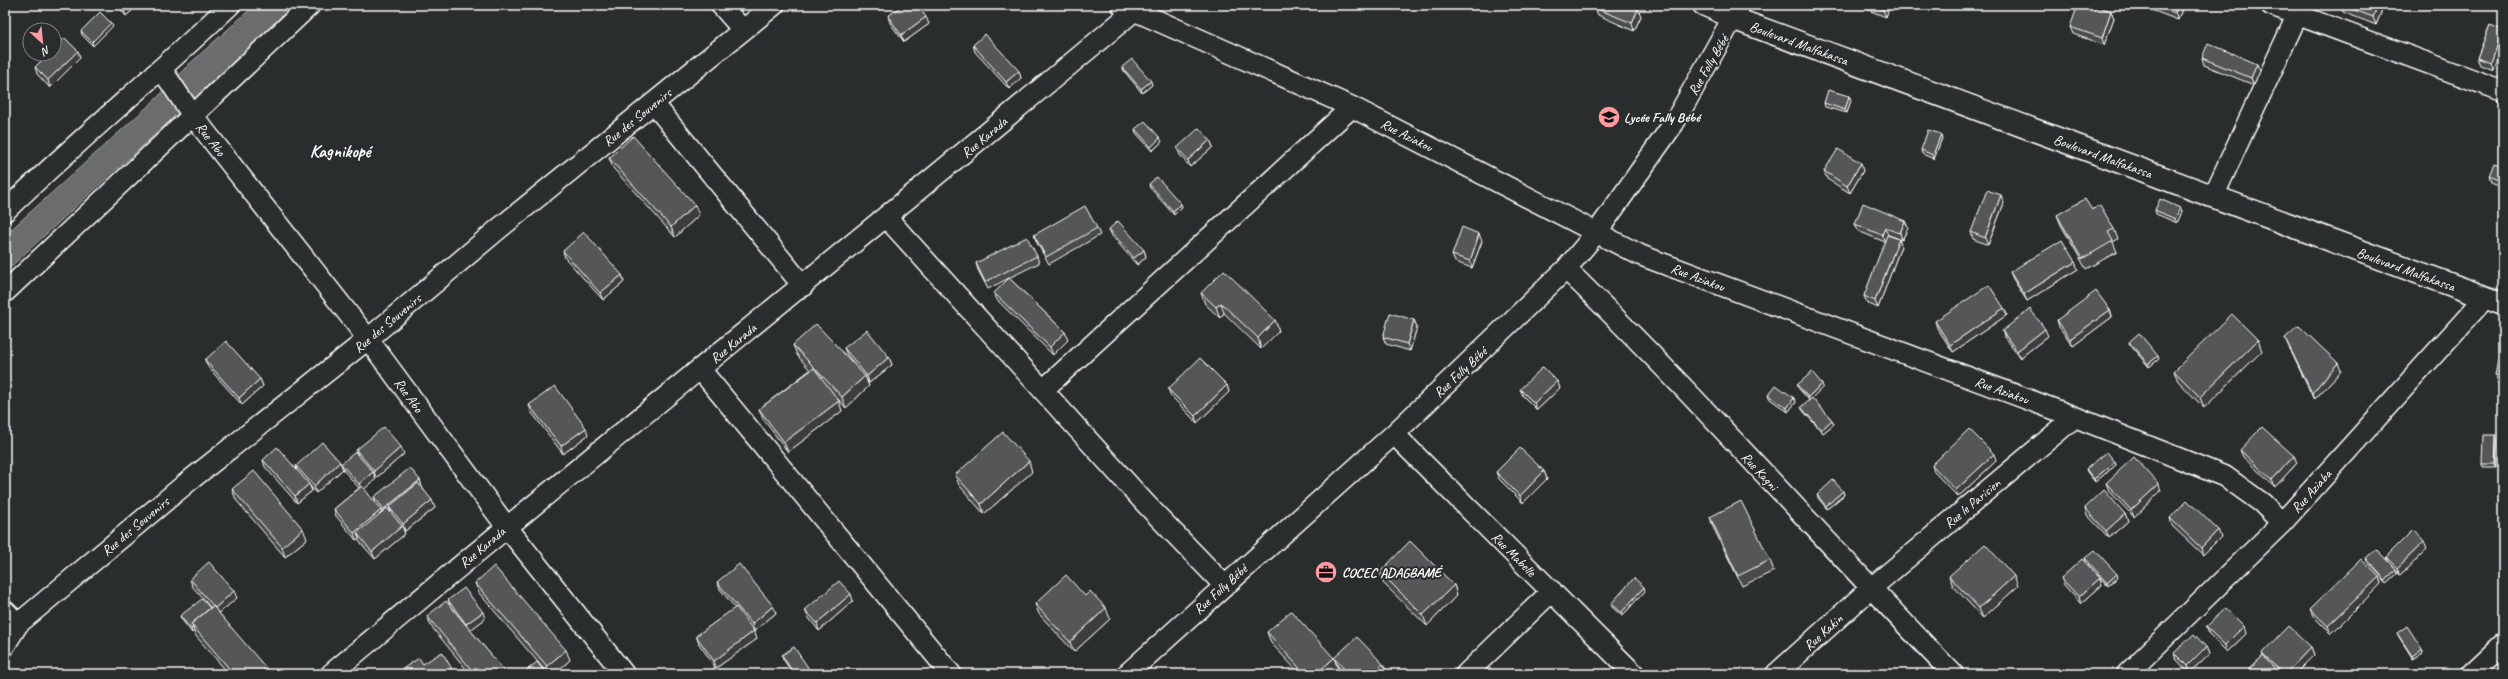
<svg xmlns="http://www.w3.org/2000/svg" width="2508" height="679" font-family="Caveat,sans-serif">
<rect width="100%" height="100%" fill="#2a2d2e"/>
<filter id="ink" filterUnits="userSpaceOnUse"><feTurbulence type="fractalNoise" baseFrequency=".025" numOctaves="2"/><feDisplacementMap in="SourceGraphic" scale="8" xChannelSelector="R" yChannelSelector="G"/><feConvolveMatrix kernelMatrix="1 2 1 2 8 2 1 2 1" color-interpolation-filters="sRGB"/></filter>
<g filter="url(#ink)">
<path fill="#6a6c6d" stroke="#a6a7a7" d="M255,5H296C200,95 101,182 5,272V235L156,99L186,67Z"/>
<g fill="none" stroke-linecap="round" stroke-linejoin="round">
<g stroke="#fff" stroke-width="23">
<path id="street" d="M721,5L743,30
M1122,5L1352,107L1640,255L2075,417L2226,477L2262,503L2282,523
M1703,5L1735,19
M2271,5L2503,91
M162,70L193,116L368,339L506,526L624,674
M654,104L803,286
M2213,197L2302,5
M5,211C78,140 157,75 230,5
M887,218L1145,503L1224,585
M1566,269C1700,399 1823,540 1953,674
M5,292L310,5
M700,369L951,674
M1043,390L1352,107
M1394,434L1634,674
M5,611L18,624
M5,645L18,624L189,481L368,339L496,231L774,5
M331,674C596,450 869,234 1135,10
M1127,674L1394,434L1566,269L1597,232L1674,123L1740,5
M1466,674L1552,591
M1776,674L1870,589L2075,417
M2127,674L2282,523L2485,298
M2471,674L2503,644"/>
</g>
<g stroke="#fff" stroke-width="25">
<path id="secondary" d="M1735,19L2503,304"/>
</g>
<use href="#street" stroke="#2a2d2e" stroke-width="20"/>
<use href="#secondary" stroke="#2a2d2e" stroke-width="22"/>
</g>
<path fill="#494b4c" stroke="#fff" d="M117,5H138L126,16Z
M1866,5H1890L1886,17L1868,10Z
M2138,5H2183V6L2178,20Z
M2340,5L2382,10L2376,25L2343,12Z
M1595,8L1641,16L1634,31L1598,15Z
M2111,11L2114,18L2104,45L2073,34L2070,27Z
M888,16L929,24L904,42L890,23Z
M2490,25L2494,70L2480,65L2477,58Z
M113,26L93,46L82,35L81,31Z
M973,45L1019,71L1021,78L1009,89L975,52Z
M78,51L80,58L50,88L37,74L35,67Z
M2202,58L2260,71L2254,85L2204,65Z
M1122,67L1152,85L1142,93L1124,71Z
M1849,96L1851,100L1847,113L1825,107L1824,103Z
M1135,129L1162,142L1152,151L1136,133Z
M1942,138L1934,159L1922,154L1921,150Z
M1210,140L1213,147L1190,167L1180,155L1177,148Z
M609,158L699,215L675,237L613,168Z
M2503,166V188L2491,183L2489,176Z
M1824,171H1863L1850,193L1827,179Z
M1149,184L1181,204L1182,207L1174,215L1150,188Z
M2004,203L1988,245L1973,239L1971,232Z
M2180,208L2182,212L2177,223L2156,214L2155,210Z
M2092,210L2114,229L2118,239L2113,242L2117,252L2086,269L2061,225L2057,215Z
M1905,221L1908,228L1902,240L1888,235L1899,239L1901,246L1878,308L1867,303L1864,296L1885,242L1858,231L1855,224Z
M1097,228L1100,235L1049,264L1037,243L1034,235Z
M1109,229L1144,250L1146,257L1137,265L1112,236Z
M1482,241L1472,268L1455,262L1452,255Z
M563,251L622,275L624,282L603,300L565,258Z
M1037,256L1039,263L1009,278L1065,332L1068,340L1053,355L997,300L994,293L1009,278L988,289L978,270L976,263Z
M2078,269L2027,301L2013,279L2010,272Z
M1201,293L1275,320L1279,331L1261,349L1224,313L1220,318L1205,304Z
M2004,308L2007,315L1953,352L1937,328L1935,321Z
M2110,310L2112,317L2073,346L2059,327L2057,320Z
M1414,320L1417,327L1410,351L1386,344L1383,337Z
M2002,331L2048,336L2020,358L2005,338Z
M2285,338L2341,371L2314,400L2288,345Z
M2129,342L2159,359L2149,367L2130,345Z
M793,345L855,365L847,355L844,348L889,357L892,365L869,383L866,379L869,386L846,408L835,396L842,411L788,452L763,419L759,409L810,370L797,355Z
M2262,351L2204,408L2178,381L2174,371Z
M205,360L260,379L263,386L242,405L208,367Z
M2503,361V384H2497L2495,376Z
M1557,381L1560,388L1537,410L1523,396L1520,389Z
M1227,385L1229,392L1197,423L1171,396L1168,389Z
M1797,385L1823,387L1812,398L1832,420L1834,424L1823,433L1803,411L1801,407L1809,400L1799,389Z
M1768,395L1794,398L1796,402L1788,412L1770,399Z
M529,405L588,435L563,454L532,413Z
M2497,439L2496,468H2483L2482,464Z
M356,450L404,454L376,478L375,476L376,479L364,489L381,510L382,512H383L376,504L374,497L420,480L422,487L435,508L405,531L403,529L405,534L375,559L359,541V538L356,540L336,516L334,509L359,488L344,471L341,464L358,455Z
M2240,450L2294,456L2297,463L2275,487L2243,457Z
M263,460L297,471L296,466L340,462L343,469L316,493L310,486L312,491L297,503L265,467Z
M1996,461L1958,497L1934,472L1932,465Z
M2115,462L2116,465L2095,482L2087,472L2086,469Z
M1544,471L1547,479L1523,503L1499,479L1496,472Z
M1032,472L984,514L959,485L955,475Z
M2106,483L2161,491L2134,517L2109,491Z
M232,489L307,539L285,557L236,500Z
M1843,491L1844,495L1827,509L1818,498L1817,495Z
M2085,508L2125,514L2128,521L2109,538L2087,515Z
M1710,517L1770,560L1774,571L1742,586L1713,527Z
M2170,518L2218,530L2221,537L2203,555L2172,526Z
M2427,549L2400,575L2396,571L2397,574L2387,583L2367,562L2366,558L2388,562L2386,557Z
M2085,558L2118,577L2108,586L2086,562Z
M1380,572L1454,585L1457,595L1427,626L1383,583Z
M1949,576L2018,586L1983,618L1953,586Z
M2379,577L2381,584L2331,634L2313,616L2310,609Z
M2061,578H2100L2102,585L2081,604L2064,585Z
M190,579L237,598L219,613L268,674H229L195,635L194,631L192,633L182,620L180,616L211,608L192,586Z
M717,582L773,606L776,613L754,631L749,625L754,631L757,639L716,668L699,644L696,636L735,608L720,589Z
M475,583L570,660L554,674H548L479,593Z
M1645,591L1622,616L1612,607L1611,604Z
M1085,596L1110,619L1074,652L1039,614L1035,604Z
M448,600L485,619L470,630L507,674H470L431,626L427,616L450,605Z
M853,601L819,631L808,617L805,610Z
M2206,627L2246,634L2227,652L2209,634Z
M1267,632L1334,658L1338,669L1332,674H1300L1271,643Z
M2397,633L2422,649L2423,653L2413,659L2399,637Z
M2206,647L2209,654L2189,673L2177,660L2174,653Z
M2311,647L2314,655L2295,674H2244L2263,656L2262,654Z
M782,655L810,673L809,674H793L783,659Z
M1334,658L1383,664L1386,671L1383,674H1345L1337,665Z"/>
<path fill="#3c3d3e" stroke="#fff" d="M127,5H138L126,16L123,8Z
M1885,5H1890L1886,17L1883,10Z
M2178,5H2183V6L2178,20L2175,13Z
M2378,5H2380L2382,10L2376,25L2373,17Z
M1638,9L1641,16L1634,31L1632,23Z
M2111,11L2114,18L2104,45L2102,38Z
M926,17L929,24L904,42L901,35Z
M111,23L113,26L93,46L92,42Z
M2503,30V45L2494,70L2491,63Z
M78,51L80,58L50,88L48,80Z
M2257,64L2260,71L2254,85L2251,78Z
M1019,71L1021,78L1009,89L1006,82Z
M1151,81L1152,85L1142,93L1141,89Z
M1849,96L1851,100L1847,113L1845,110Z
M1941,134L1942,138L1934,159L1933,155Z
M1160,138L1162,142L1152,151L1151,147Z
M1210,140L1213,147L1190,167L1188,160Z
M1861,163L1863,171L1850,193L1847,186Z
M2001,195L2004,203L1988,245L1985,238Z
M1181,204L1182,207L1174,215L1173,211Z
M695,205L699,215L675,237L671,227Z
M2180,208L2182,212L2177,223L2175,219Z
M1905,221L1908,228L1902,240L1900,233Z
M1885,228L1888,235L1885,242L1882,235Z
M1479,234L1482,241L1472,268L1470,261Z
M1899,239L1901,246L1878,308L1875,301Z
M1144,250L1146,257L1137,265L1134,258Z
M2075,262L2078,269L2027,301L2024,294Z
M622,275L624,282L603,300L600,293Z
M1221,303L1224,313L1220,318L1216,307Z
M2004,308L2007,315L1953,352L1950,345Z
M2110,310L2112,317L2073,346L2070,339Z
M1275,320L1279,331L1261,349L1258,338Z
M1414,320L1417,327L1410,351L1407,344Z
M2045,329L2048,336L2020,358L2017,351Z
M1065,332L1068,340L1053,355L1050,347Z
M2258,340L2262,351L2204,408L2200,397Z
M2158,356L2159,359L2149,367L2148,364Z
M889,357L892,365L869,383L867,376Z
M2338,363L2341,371L2314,400L2312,393Z
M865,376L869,386L846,408L842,397Z
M260,379L263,386L242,405L239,398Z
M1557,381L1560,388L1537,410L1534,403Z
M1822,384L1823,387L1809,401L1808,397Z
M1227,385L1229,392L1197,423L1195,416Z
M1794,398L1796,402L1788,412L1787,408Z
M839,401L842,411L788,452L784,442Z
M1832,420L1834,424L1823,433L1821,430Z
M586,428L588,435L563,454L561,446Z
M2496,435L2497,439L2496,468L2495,464Z
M401,447L404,454L376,478L374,471Z
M1994,454L1996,461L1958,497L1956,490Z
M2294,456L2297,463L2275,487L2272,480Z
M1029,461L1032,472L984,514L981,504Z
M340,462L343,469L316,493L314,486Z
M2115,462L2116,465L2095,482L2094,479Z
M1544,471L1547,479L1523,503L1520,496Z
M373,472L376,479L362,491L359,484Z
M420,480L422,487L392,512L389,507L391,513L386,516L384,509Z
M309,484L312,491L297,503L295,496Z
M2159,484L2161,491L2134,517L2131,510Z
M1843,491L1844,495L1827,509L1826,506Z
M432,500L435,508L405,531L403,524Z
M381,510L384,517L357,533L359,538L356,540L354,533Z
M2125,514L2128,521L2109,538L2106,531Z
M402,526L405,534L375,559L372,552Z
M303,529L307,539L285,557L282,547Z
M2218,530L2221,537L2203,555L2201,548Z
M2424,542L2427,549L2400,575L2397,568Z
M2396,570L2397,574L2387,583L2385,580Z
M2117,574L2118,577L2108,586L2107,583Z
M2014,576L2018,586L1983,618L1979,608Z
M2379,577L2381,584L2331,634L2328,626Z
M2100,578L2102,585L2081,604L2079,597Z
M1454,585L1457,595L1427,626L1423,615Z
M1644,587L1645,591L1622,616L1621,613Z
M234,591L237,598L217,615L215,608Z
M851,594L853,601L819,631L817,623Z
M773,606L776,613L754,631L752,624Z
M1106,608L1110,619L1074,652L1070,642Z
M483,612L485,619L469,631L466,624Z
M2244,626L2246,634L2227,652L2225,645Z
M193,628L194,631L192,633L191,629Z
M754,631L757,639L716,668L714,661Z
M2206,647L2209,654L2189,673L2187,666Z
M2311,647L2314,655L2295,674H2285Z
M2422,649L2423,653L2413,659L2412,656Z
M566,650L570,660L554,674H550L547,666Z
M1334,658L1338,669L1332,674H1316Z
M1383,664L1386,671L1383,674H1373Z
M266,668L268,674H259Z
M809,669L810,673L809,674H802Z"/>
<path fill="#555758" stroke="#fff" d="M120,5H127L123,8Z
M903,5H918L926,17L901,35L888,16Z
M1597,5H1629L1638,9L1632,23L1595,8Z
M1871,5H1885L1883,10Z
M2078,5H2094L2111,11L2102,38L2070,27Z
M2154,5H2178L2175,13Z
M2341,5H2378L2373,17Z
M100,12L111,23L92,42L81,31Z
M2490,25L2503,30L2491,63L2477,58Z
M985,34L1019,71L1006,82L973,45Z
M65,38L78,51L48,80L35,67L48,54H54V48Z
M2208,43L2257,64L2251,78L2202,58Z
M1132,59L1151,81L1141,89L1122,67Z
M1828,90L1849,96L1845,110L1824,103Z
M1145,121L1160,138L1151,147L1135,129Z
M1199,128L1210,140L1188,160L1177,148Z
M1928,130L1941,134L1933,155L1921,150Z
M633,136L695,205L671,227L609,158Z
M1838,149L1861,163L1847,186L1824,171Z
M2494,163L2503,166V182L2489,176Z
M1157,177L1181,204L1173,211L1149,184Z
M1987,190L2001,195L1985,238L1971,232Z
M2085,199L2092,210L2100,205L2114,229L2108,232L2113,241L2082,259L2057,215Z
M2160,199L2180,208L2175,219L2155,210Z
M1863,203L1905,221L1900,233L1885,228L1882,235L1855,224Z
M1085,206L1097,228L1046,257L1034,235Z
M1118,221L1144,250L1134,258L1109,229Z
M1462,227L1479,234L1470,261L1452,255Z
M584,232L622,275L600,293L563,251Z
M1887,235L1899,239L1875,301L1864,296Z
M1027,237L1037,256L985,282L976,263Z
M2062,240L2075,262L2024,294L2010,272Z
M1224,270L1275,320L1258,338L1221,303L1216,307L1201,293Z
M1009,278L1065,332L1050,347L994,293Z
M1989,285L2004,308L1950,345L1935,321Z
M2096,291L2110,310L2070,339L2057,320Z
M2030,309L2045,329L2017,351L2002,331Z
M1390,313L1414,320L1407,344L1383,337Z
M2232,314L2258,340L2200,397L2174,371Z
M816,324L865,376L842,397L793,345Z
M2299,326L2338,363L2312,393L2285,338Z
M867,330L889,357L867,376L844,348Z
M2139,333L2158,356L2148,364L2129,342Z
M226,341L260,379L239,398L205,360Z
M1200,358L1227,385L1195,416L1168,389Z
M2498,360L2503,361V378L2495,376Z
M1543,367L1557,381L1534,403L1520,389Z
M814,368L839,401L784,442L759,409Z
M1812,372L1822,384L1808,397L1797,385Z
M1776,385L1794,398L1787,408L1768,395Z
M555,386L586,428L561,446L529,405Z
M1812,398L1832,420L1821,430L1801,407Z
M384,427L401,447L374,471L356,450Z
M2262,427L2294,456L2272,480L2240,450Z
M1969,429L1994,454L1956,490L1932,465Z
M1003,432L1029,461L981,504L955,475Z
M2483,435H2496L2495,464H2482Z
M322,442L340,462L314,486L296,466Z
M277,447L309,484L295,496L263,460Z
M1520,448L1544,471L1520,496L1496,472Z
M355,452L373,472L359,484L341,464Z
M2107,452L2115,462L2094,479L2086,469Z
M2134,457L2159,484L2131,510L2106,483Z
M410,468L420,480L384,509L374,497Z
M254,471L303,529L282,547L232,489Z
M1833,480L1843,491L1826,506L1817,495Z
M418,483L432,500L403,524L389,507Z
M362,486L381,510L354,533L334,509Z
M2104,490L2125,514L2106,531L2085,508Z
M2187,500L2218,530L2201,548L2170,518Z
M1741,501L1770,560L1738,576L1710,517Z
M387,508L402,526L372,552L357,533Z
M2413,530L2424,542L2397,568L2386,557Z
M1410,541L1454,585L1423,615L1380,572Z
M1985,544L2014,576L1979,608L1949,576Z
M2376,549L2396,570L2385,580L2366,558Z
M2095,550L2117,574L2107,583L2085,558Z
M2082,559L2100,578L2079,597L2061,578Z
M2361,559L2379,577L2328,626L2310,609Z
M209,562L234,591L215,608L190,579Z
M739,564L773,606L752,624L717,582Z
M494,566L566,650L547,666L475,583Z
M1066,575L1085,596L1090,591L1106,608L1070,642L1035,604Z
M1634,578L1644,587L1621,613L1611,604Z
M839,581L851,594L817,623L805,610Z
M464,588L483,612L466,624L448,600Z
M202,599L210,608L191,624L193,628L191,629L180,616Z
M446,601L507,674H475L427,616Z
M213,606L266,668L259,674H234L191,624Z
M736,607L754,631L714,661L696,636Z
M2226,608L2244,626L2225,645L2206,627Z
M1291,611L1334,658L1316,674H1305L1267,632Z
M2289,626L2311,647L2285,674H2284L2262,654Z
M2407,626L2422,649L2412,656L2397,633Z
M2194,634L2206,647L2187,666L2174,653Z
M1357,637L1383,664L1373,674H1349L1334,658Z
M794,647L809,669L802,674H794L782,655Z
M442,652L455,674H399L398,672L419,658L423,664Z
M2263,656L2280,674H2244Z
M537,662L546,674H522Z"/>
</g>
<defs>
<g id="school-disc" transform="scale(1.15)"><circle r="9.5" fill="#ff9aa2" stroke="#2a2d2e"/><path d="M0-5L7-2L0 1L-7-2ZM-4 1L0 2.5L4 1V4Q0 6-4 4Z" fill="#111"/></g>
<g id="office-disc" transform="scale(1.15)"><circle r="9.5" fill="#ff9aa2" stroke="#2a2d2e"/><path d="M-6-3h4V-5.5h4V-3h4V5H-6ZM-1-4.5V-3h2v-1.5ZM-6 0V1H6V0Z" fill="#111"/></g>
</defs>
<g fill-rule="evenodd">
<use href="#school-disc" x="1609" y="117"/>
<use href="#office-disc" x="1326" y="572"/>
</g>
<g text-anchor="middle" stroke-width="4" stroke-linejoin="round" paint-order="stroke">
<g font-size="14" fill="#fff" stroke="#2a2d2e">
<text transform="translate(1799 43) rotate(20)" y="5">Boulevard Malfakassa</text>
<text transform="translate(1708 65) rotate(-60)" y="5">Rue Folly Bébé</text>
<text transform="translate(637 117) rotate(-39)" y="5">Rue des Souvenirs</text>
<text transform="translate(1407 135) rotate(27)" y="5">Rue Aziakou</text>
<text transform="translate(984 137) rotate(-40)" y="5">Rue Karada</text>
<text transform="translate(211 139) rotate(52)" y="5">Rue Abo</text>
<text transform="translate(2103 156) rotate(20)" y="5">Boulevard Malfakassa</text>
<text transform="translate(2406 269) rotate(20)" y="5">Boulevard Malfakassa</text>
<text transform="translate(1698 277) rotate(21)" y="5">Rue Aziakou</text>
<text transform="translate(387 323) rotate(-40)" y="5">Rue des Souvenirs</text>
<text transform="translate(733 343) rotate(-39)" y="5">Rue Karada</text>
<text transform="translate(1460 372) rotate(-43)" y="5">Rue Folly Bébé</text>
<text transform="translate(2002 390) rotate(20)" y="5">Rue Aziakou</text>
<text transform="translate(409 395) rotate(54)" y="5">Rue Abo</text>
<text transform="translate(1760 471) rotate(47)" y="5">Rue Kagni</text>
<text transform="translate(2311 491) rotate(-48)" y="5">Rue Aziaba</text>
<text transform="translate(1972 503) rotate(-40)" y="5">Rue le Parisien</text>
<text transform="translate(135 526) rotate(-40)" y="5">Rue des Souvenirs</text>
<text transform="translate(482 547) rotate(-40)" y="5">Rue Karada</text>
<text transform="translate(1514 554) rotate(45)" y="5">Rue Mabelle</text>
<text transform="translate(1220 589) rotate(-42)" y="5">Rue Folly Bébé</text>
<text transform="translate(1823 632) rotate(-42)" y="5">Rue Kakin</text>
</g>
<g font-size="14" font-weight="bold" fill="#fff" stroke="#2a2d2e" text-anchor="start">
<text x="1624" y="122">Lycée Fally Bébé</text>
<text x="1342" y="577">COCEC ADAGBAMÉ</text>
</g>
<g font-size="18" font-weight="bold" fill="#fff" stroke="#2a2d2e">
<text x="340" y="157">Kagnikopé</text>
</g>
</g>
<rect width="2508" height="679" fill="none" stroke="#2a2d2e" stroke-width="20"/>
<rect x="10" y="10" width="2488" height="659" fill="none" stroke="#fff" stroke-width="1.5" filter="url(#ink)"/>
<g transform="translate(42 42) rotate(153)"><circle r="19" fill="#2a2d2e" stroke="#7f8182"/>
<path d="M0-3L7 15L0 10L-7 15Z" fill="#ff9aa2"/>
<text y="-6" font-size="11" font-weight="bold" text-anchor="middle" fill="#ffffff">N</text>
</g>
</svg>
